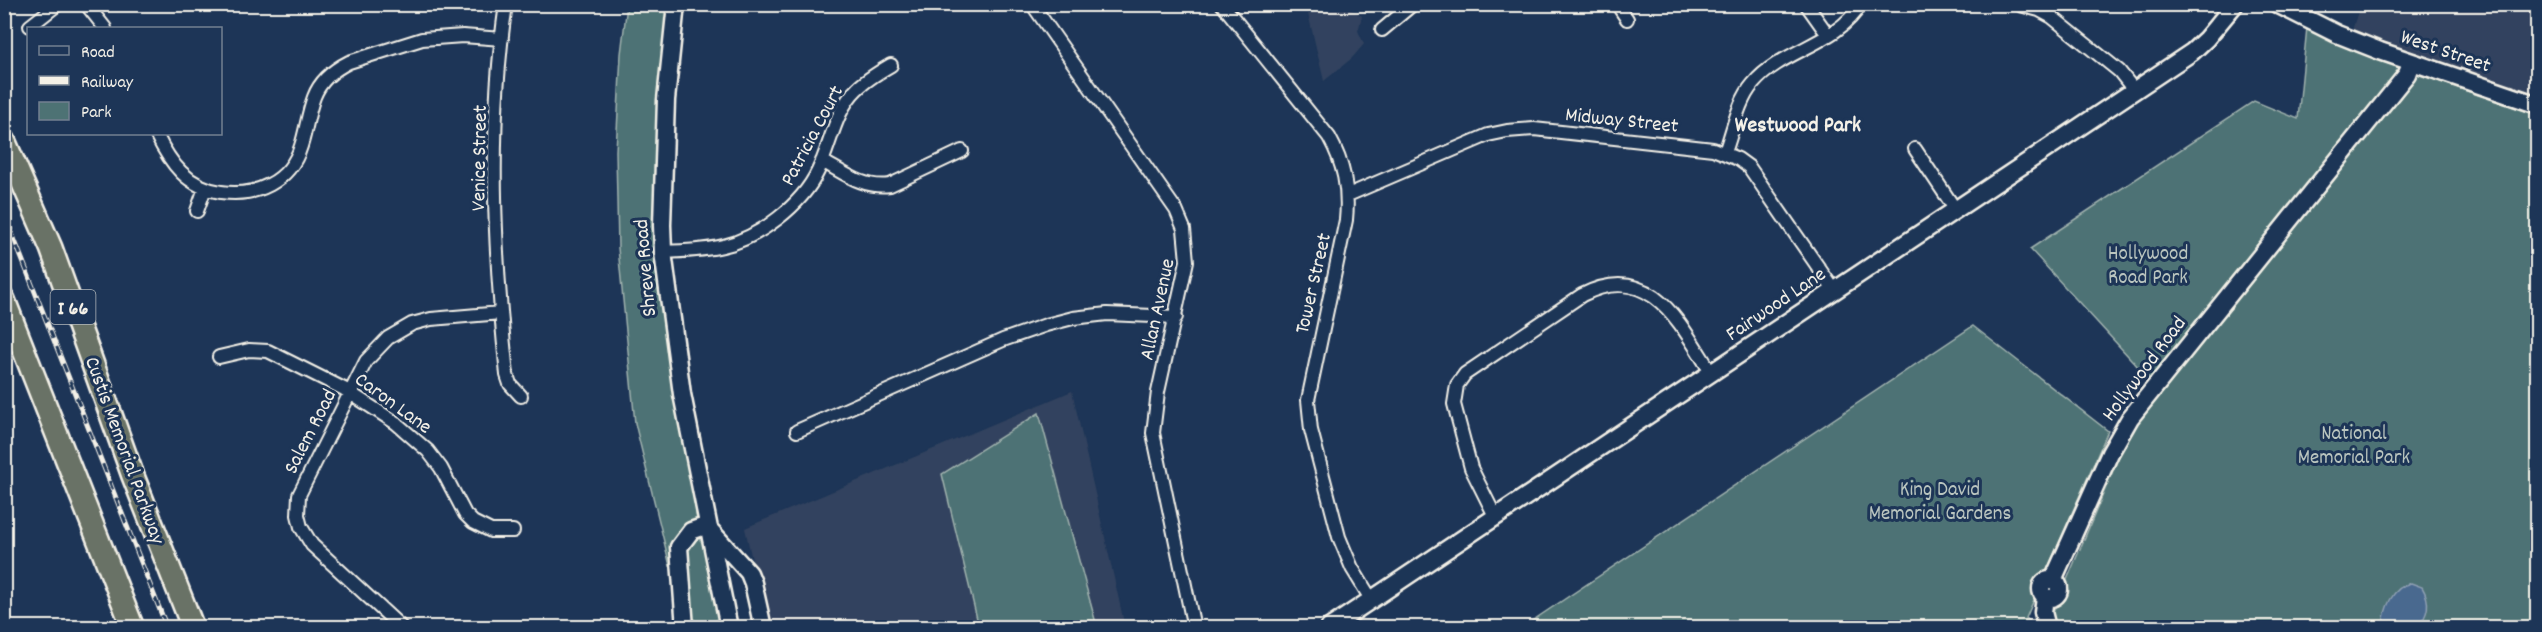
<svg xmlns="http://www.w3.org/2000/svg" width="2542" height="632" font-family="Dekko,sans-serif">
<rect width="100%" height="100%" fill="#1d3557"/>
<filter id="ink" filterUnits="userSpaceOnUse"><feTurbulence type="fractalNoise" baseFrequency=".0167" numOctaves="2"/><feDisplacementMap in="SourceGraphic" scale="12" xChannelSelector="R" yChannelSelector="G"/><feConvolveMatrix kernelMatrix="1 2 1 2 8 2 1 2 1" color-interpolation-filters="sRGB"/></filter>
<g filter="url(#ink)">
<path fill="#33435e" d="M1306,5H1342L1362,16L1358,31L1364,44L1352,58L1324,81Z
M2360,5H2537V99L2351,34Z
M1072,391L1125,627H767L745,528Z"/>
<path fill="#4d7274" stroke="#a0b2ae" stroke-width="1.5" d="M627,5H670L660,289L666,341L698,506L696,514L700,540L705,544L722,627H690L684,556L670,566L635,423L618,248L616,151L621,54Z
M2307,27L2349,49L2406,70L2152,382L2030,249L2254,101L2298,119Z
M2415,73L2537,115V627L2059,628L2050,620L2131,428Z
M1973,326L2108,431L2026,618L2036,627H1523Z
M1039,413L1097,627H979L942,474Z"/>
<path fill="#4a698f" stroke="#8e9fb3" stroke-width="1.5" d="M2411,583L2422,587C2431,602 2429,615 2417,627H2383C2384,609 2392,587 2411,583Z"/>
<g fill="none" stroke-linecap="round" stroke-linejoin="round">
<g stroke="#f4f1e8" stroke-width="16">
<path id="street" d="M86,4L105,28
M506,4C488,127 494,253 507,375L510,384L521,396
M1032,4L1176,210L1184,229L1187,261L1158,392L1153,433L1194,628
M1222,4L1329,137C1344,164 1349,189 1346,220L1308,400L1311,430L1339,537L1352,568L1371,599
M1617,4L1627,19
M1806,4L1828,35
M2020,5L2039,10L2052,17L2119,71L2134,90
M30,26L58,4
M1382,30L1413,4
M156,134C170,163 187,187 221,192C256,197 290,182 301,146C306,131 308,113 314,97C320,81 333,70 349,62L422,39L463,36L502,39
M1915,149L1955,209
M1725,152C1733,131 1738,101 1753,84C1782,49 1837,45 1861,4
M822,161C844,173 864,189 890,185L962,151
M1348,195L1488,135L1507,131L1534,129L1713,149L1738,159L1749,167L1834,290
M197,211L205,188
M663,252C683,251 703,251 723,246C759,238 802,205 818,171C831,144 835,110 857,89C867,79 879,72 891,65
M219,357L249,350L268,351L344,389L396,423L428,451L441,468L465,514L473,522L491,531H513
M797,431L1003,340L1046,325L1073,318L1107,314L1176,317
M1495,516L1471,468L1454,404L1457,385L1465,374L1582,295C1651,260 1680,324 1711,372
M402,628L312,545L301,527L298,515L299,495L366,361L388,338L412,324L431,319L501,313"/>
</g>
<g stroke="#f4f1e8" stroke-width="21">
<path id="secondary" d="M676,4L666,100L662,225L663,252L682,394L729,628
M2277,4L2337,34L2380,51L2538,105
M711,531L749,573L753,583L763,628
M2041 589a9 9 0 1 1 18 0a9 9 0 1 1-18 0Z
M2053,580L2110,453L2130,418L2407,74L2411,63
M2045,597L2043,612L2047,628
M685,628L679,547L691,531L708,525
M1329,628L2192,52L2206,39L2235,4"/>
</g>
<g stroke="#f4f1e8" stroke-width="26">
<path id="highway" d="M4,140L51,248L133,476L193,628
M4,300L133,628"/>
</g>
<use href="#street" stroke="#1d3557" stroke-width="12"/>
<use href="#secondary" stroke="#1d3557" stroke-width="16"/>
<use href="#highway" stroke="#697266" stroke-width="21"/>
<g stroke="#f4f1e8" stroke-width="5">
<path id="rail" d="M4,213L167,628"/>
</g>
<use href="#rail" stroke="#1d3557" stroke-width="3" stroke-dasharray="9" stroke-linecap="butt"/>
</g>
</g>
<g text-anchor="middle" stroke-width="6" stroke-linejoin="round" paint-order="stroke">
<rect fill="#1d3557" stroke="#b4b9bc" stroke-width="1.5" x="50.5" y="290" width="45" height="34" rx="4.5"/>
<g font-size="20" font-weight="bold" fill="#f4f1e8">
<text x="73" y="314">I 66</text>
</g>
<g font-size="21" fill="#f4f1e8" stroke="#1d3557">
<text transform="translate(2446 50) rotate(19)" y="7">West Street</text>
<text transform="translate(1622 119) rotate(6)" y="7">Midway Street</text>
<text transform="translate(811 135) rotate(-62)" y="7">Patricia Court</text>
<text transform="translate(478 158) rotate(-89)" y="7">Venice Street</text>
<text transform="translate(644 268) rotate(-95)" y="7">Shreve Road</text>
<text transform="translate(1312 283) rotate(-77)" y="7">Tower Street</text>
<text transform="translate(1775 303) rotate(-34)" y="7">Fairwood Lane</text>
<text transform="translate(1156 309) rotate(-78)" y="7">Allan Avenue</text>
<text transform="translate(2143 368) rotate(-53)" y="7">Hollywood Road</text>
<text transform="translate(394 402) rotate(36)" y="7">Caron Lane</text>
<text transform="translate(309 431) rotate(-63)" y="7">Salem Road</text>
<text transform="translate(126 450) rotate(70)" y="7">Custis Memorial Parkway</text>
</g>
<g font-size="21" fill="#bac5bf" stroke="#1d3557">
<text x="2148" y="259">Hollywood<tspan x="2148" dy="24">Road Park</tspan></text>
<text x="2354" y="439">National<tspan x="2354" dy="24">Memorial Park</tspan></text>
<text x="1940" y="495">King David<tspan x="1940" dy="24">Memorial Gardens</tspan></text>
</g>
<g font-size="22" font-weight="bold" fill="#f4f1e8" stroke="#1d3557">
<text x="1798" y="131">Westwood Park</text>
</g>
</g>
<rect width="2542" height="632" fill="none" stroke="#1d3557" stroke-width="24"/>
<rect x="12" y="12" width="2518" height="608" fill="none" stroke="#f4f1e8" stroke-width="2" filter="url(#ink)"/>
<rect x="27" y="27" width="195" height="108" fill="#1d3557" stroke="#738091" stroke-width="1.5"/>
<rect x="39" y="46" width="30" height="9" fill="#1d3557" stroke="#738091" stroke-width="1.5"/>
<text x="81" y="57" font-size="18" fill="#f4f1e8">Road</text>
<rect x="39" y="76" width="30" height="9" fill="#f4f1e8" stroke="#738091" stroke-width="1.5"/>
<text x="81" y="87" font-size="18" fill="#f4f1e8">Railway</text>
<rect x="39" y="102" width="30" height="18" fill="#4d7274" stroke="#738091" stroke-width="1.5"/>
<text x="81" y="117" font-size="18" fill="#f4f1e8">Park</text>
</svg>
